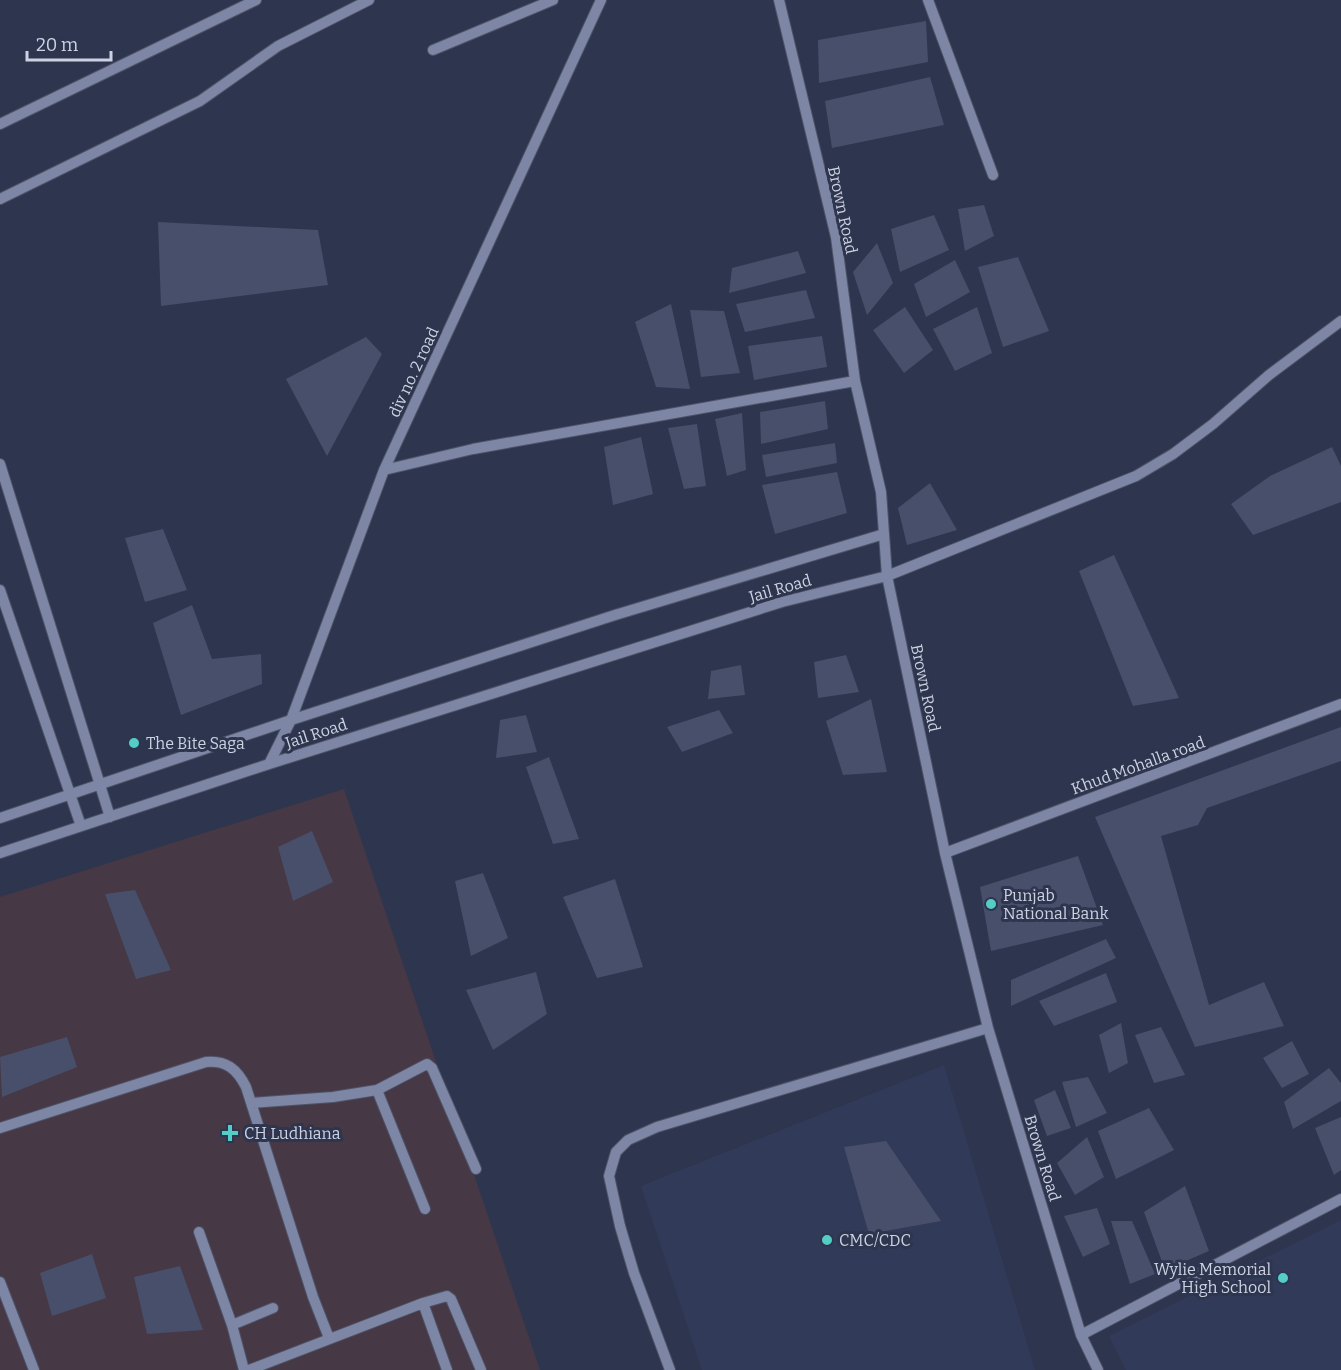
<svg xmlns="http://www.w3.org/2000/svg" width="1341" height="1370" font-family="Bitter,serif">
<rect width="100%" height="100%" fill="#2e354e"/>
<path fill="#323a5a" d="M944,1065L1035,1370H702L641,1186Z
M1341,1220V1370H1126L1109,1336Z"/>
<path fill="#473845" d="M344,789L540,1370H0V897Z"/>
<path fill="#474f6a" d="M926,21L928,62L819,83L818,40Z
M930,77L944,125L832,148L825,101Z
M984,205L994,236L965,251L958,209Z
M934,215L949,250L900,272L891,229Z
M158,222L318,230L328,285L161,306Z
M877,243L893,283L867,315L853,272Z
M798,251L806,273L729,293L732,268Z
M1018,257L1049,331L1003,347L978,267Z
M955,260L970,292L926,317L914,284Z
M806,290L815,318L745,332L736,304Z
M671,304L690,389L656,387L635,322Z
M905,307L933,350L904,373L873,330Z
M977,307L992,353L955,371L933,329Z
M690,310L724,311L740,373L701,377Z
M822,336L827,367L754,380L748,346Z
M366,337L382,354L327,456L286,379Z
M825,401L828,429L761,444L760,412Z
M742,413L746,470L727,476L715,419Z
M697,424L706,486L684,489L668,428Z
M641,437L653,494L613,505L604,447Z
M835,443L837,463L766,477L762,455Z
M1332,447L1341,466V502L1253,535L1231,504L1270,476Z
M837,472L847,513L775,534L762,485Z
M930,483L957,530L907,545L898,508Z
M163,529L187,590L145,602L125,538Z
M1114,555L1179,698L1133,706L1079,571Z
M192,605L212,659L261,654L262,684L181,715L153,623Z
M846,655L859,692L818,698L814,662Z
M741,665L745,695L708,699L711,671Z
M871,699L887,772L843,775L826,721Z
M719,710L733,733L682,752L667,727Z
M526,715L537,752L496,758L500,720Z
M1341,727V761L1207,808L1198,825L1161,836L1209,1005L1264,982L1284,1026L1195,1047L1095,817Z
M549,757L579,839L553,844L526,767Z
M312,831L333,882L293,901L278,847Z
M1078,856L1103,925L991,951L980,887Z
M483,873L508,938L471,956L455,881Z
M615,879L643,967L597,978L563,897Z
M135,890L171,970L136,979L105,894Z
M1106,939L1116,958L1011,1006V980Z
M536,972L547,1014L493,1050L466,990Z
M1106,973L1117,1002L1054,1026L1039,1001Z
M1121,1023L1128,1063L1109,1073L1099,1035Z
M1161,1027L1185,1075L1154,1083L1135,1035Z
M67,1037L77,1067L2,1097L0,1057Z
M1292,1041L1309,1074L1282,1088L1263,1058Z
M1329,1068L1341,1083V1101L1293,1129L1284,1102Z
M1088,1077L1107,1113L1076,1127L1062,1082Z
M1055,1090L1071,1128L1047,1136L1034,1100Z
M1149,1108L1174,1150L1116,1179L1098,1131Z
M1341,1117V1170L1334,1175L1315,1128Z
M1087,1137L1104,1177L1075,1195L1057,1163Z
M886,1141L941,1221L869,1234L844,1147Z
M1185,1186L1209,1251L1165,1270L1144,1212Z
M1097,1208L1110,1244L1083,1257L1064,1216Z
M1111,1221H1132L1155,1274L1130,1284Z
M92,1254L106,1298L52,1316L40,1273Z
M180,1266L203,1330L147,1334L134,1277Z"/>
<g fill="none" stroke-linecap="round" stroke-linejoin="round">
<g stroke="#4d5368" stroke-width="12">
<path id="minor" d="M779,0L836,237L855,381L881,492L887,576L945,853L988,1028L1081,1335L1098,1370
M928,0L993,175
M433,50L553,0
M0,124L256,0
M0,199L200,101L278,46L369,0
M0,464L110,817
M384,470L473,449L855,381
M0,590L81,826
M269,764L291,720L384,470L601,0
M0,818L291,720L615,615L884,534
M0,853L269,764L782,602L887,576L1136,476L1173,454L1213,424L1269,375L1341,321
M945,853L1341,704
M377,1090L425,1209
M252,1103L333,1097L377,1090L427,1064L432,1068L476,1169
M0,1128L206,1062C226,1060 237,1069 246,1087L313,1297L329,1338
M199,1232L232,1325L273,1308
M0,1282L34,1370
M423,1303L447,1296L451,1299L481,1370
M232,1325L244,1370
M1081,1335L1341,1199
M249,1370L423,1303L447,1370
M670,1370L634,1273L620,1226L609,1176L616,1152L628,1140L657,1127L988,1028"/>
</g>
<use href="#minor" stroke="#7d86a4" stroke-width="10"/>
</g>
<g fill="#54cdc7" stroke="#2e354e" stroke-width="2">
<circle cx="134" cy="743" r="6"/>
<circle cx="991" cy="904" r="6"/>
<path d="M227 1124h6v6h6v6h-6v6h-6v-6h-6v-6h6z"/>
<circle cx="827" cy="1240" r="6"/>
<circle cx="1283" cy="1278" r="6"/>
</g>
<g text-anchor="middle" stroke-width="6" stroke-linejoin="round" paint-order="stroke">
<g font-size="16" fill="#cdd2e3" stroke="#2e354e">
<text transform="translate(843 210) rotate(78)" y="6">Brown Road</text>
<text transform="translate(413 372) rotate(-65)" y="6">div no. 2 road</text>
<text transform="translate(780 588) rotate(-16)" y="6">Jail Road</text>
<text transform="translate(926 688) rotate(78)" y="6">Brown Road</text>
<text transform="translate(316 733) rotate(-18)" y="6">Jail Road</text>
<text transform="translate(1138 765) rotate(-20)" y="6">Khud Mohalla road</text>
<text transform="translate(1043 1158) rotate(73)" y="6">Brown Road</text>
</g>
<g font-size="16" fill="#cdd2e3" stroke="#2e354e" text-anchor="start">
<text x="146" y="749">The Bite Saga</text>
<text x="1003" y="901">Punjab<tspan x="1003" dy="18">National Bank</tspan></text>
<text x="244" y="1139">CH Ludhiana</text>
<text x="839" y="1246">CMC/CDC</text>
<text x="1271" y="1275" text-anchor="end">Wylie Memorial<tspan x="1271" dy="18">High School</tspan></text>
</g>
</g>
<path d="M27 51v9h84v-9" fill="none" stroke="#cdd2e3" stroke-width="3"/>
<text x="36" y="51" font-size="18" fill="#cdd2e3" stroke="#2e354e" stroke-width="4.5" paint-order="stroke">20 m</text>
</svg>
